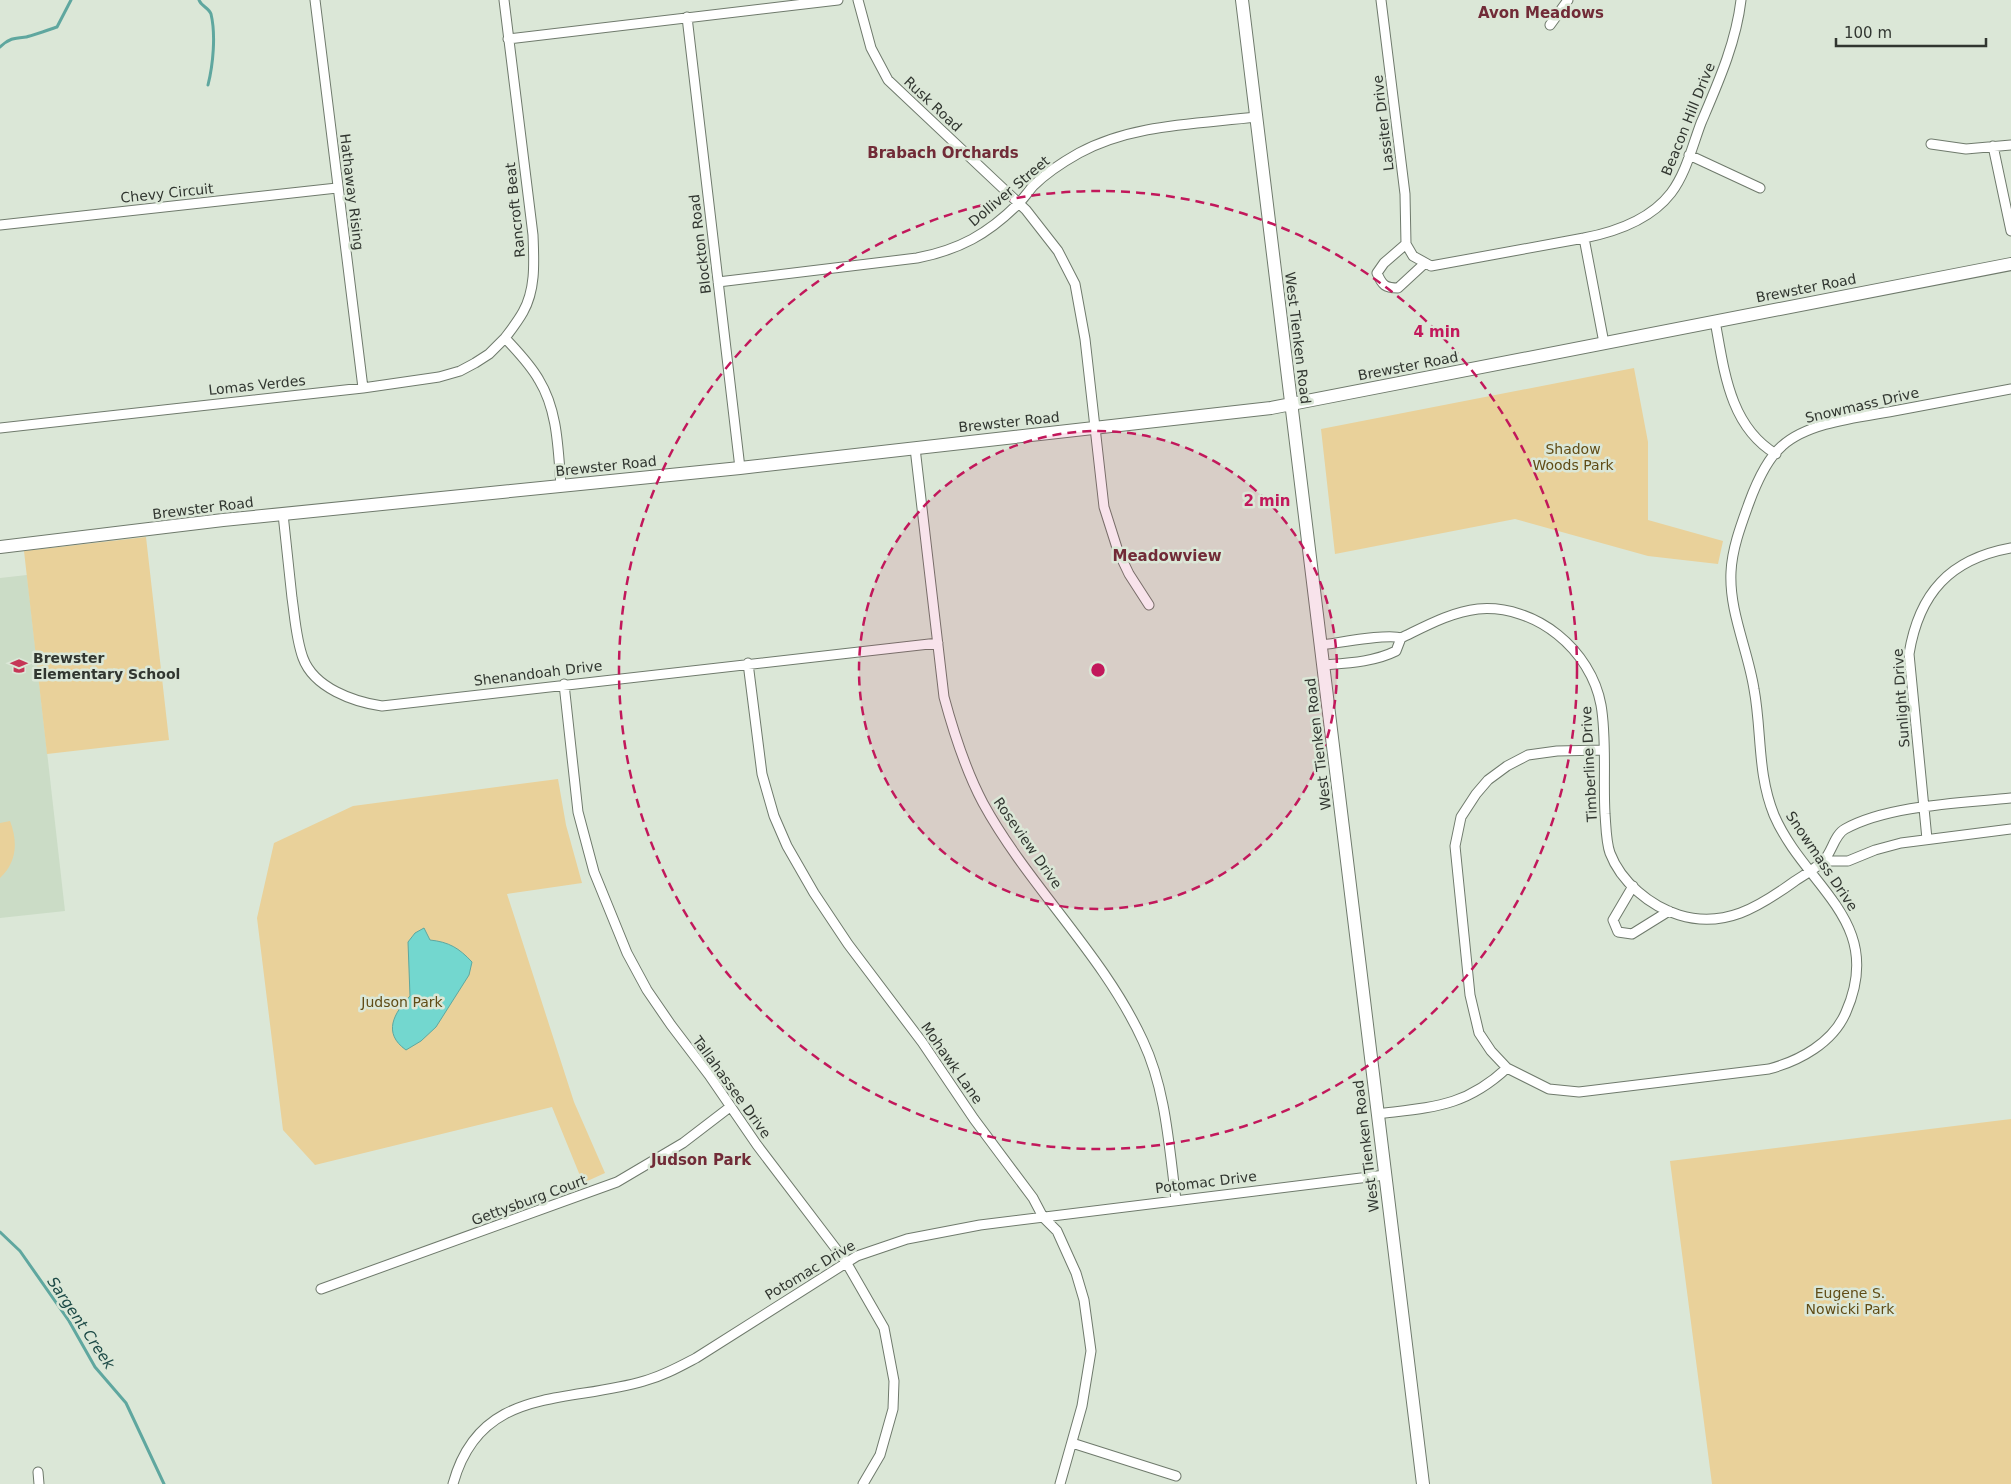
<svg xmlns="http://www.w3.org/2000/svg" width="2011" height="1484" font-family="'DejaVu Sans',sans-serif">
<rect width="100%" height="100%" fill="#dbe7d7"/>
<path fill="#cbdcc6" d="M27,575L65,911L0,918V578Z"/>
<path fill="#e9d19a" d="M1634,368L1648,442V520L1723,541L1718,564L1648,556L1515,519L1335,554L1321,429Z
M146,537L169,740L47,754L24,551Z
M558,779L566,825L582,883L507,894L574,1102L605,1173L583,1183L552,1107L315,1165L283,1130L257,918L274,843L353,806Z
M10,821C18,842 17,862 0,878V823Z
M2011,1119V1484H1712L1670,1161Z"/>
<path fill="#73d7cf" stroke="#5fa79f" d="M424,928L430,940C449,942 459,948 472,962L469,975L436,1027L421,1041L406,1050C382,1033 394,1013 410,996L408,942L415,933Z"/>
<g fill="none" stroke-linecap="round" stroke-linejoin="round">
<path stroke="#5fa79f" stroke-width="3" d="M199,0C201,6 209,8 211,14C216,35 213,65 208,85
M0,47C9,38 15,38 26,37C28,37 54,28 57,27L71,0
M0,1232L20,1251L69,1321L95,1367L126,1403L164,1484"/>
<g stroke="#6f7a6c" stroke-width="11">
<path id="street" d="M315,0L363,388
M504,0L533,235C534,261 536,289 523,312C518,321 511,330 505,338C517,351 530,364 539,380C558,411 558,450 561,485
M858,0L871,48L888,80L1026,210L1058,251L1075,284L1085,339L1104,507L1118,551L1129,574L1149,605
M1381,0L1405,194L1406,244L1413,256L1431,266L1584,238
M687,17L740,468
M1550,25L1568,0
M508,39L838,0
M1931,144L1966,149L2011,145
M1993,146L2011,231
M1689,155L1760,188
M0,225L337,188
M1406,244L1384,263L1377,273C1382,285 1385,288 1398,288L1424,264
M718,282L917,258C959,250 988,234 1018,204C1024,198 1028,192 1033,186C1046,173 1063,162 1079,153C1132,124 1197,124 1256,117
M1715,321C1724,369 1729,426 1776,454
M1604,343L1584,238C1615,232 1651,219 1671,193C1686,173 1692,147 1701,123C1718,83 1736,43 1741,0
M0,428L363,388L439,377L460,371L475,363L489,354L505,338
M915,448L944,697C954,734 965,769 983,803C1029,887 1103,954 1143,1041C1166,1090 1169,1147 1176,1200
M283,514C286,542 289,570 292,598C295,618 296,639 303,658C314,688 354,702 382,706L938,643
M1401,638C1426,626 1451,612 1478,609C1536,604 1591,650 1601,705C1607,739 1603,780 1605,814C1606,826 1606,842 1610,853C1621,882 1650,906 1679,915C1724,929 1759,907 1795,881C1804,875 1815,869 1823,861C1832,853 1834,835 1845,829C1888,805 1962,803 2011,798
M1321,645C1338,643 1389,633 1401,638L1396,651C1374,662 1348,663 1323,665
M748,663L762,774L774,816L787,846L814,893L848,944L922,1042L974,1119L1033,1198L1043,1217L1057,1231L1076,1273L1084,1300L1091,1351L1082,1406L1060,1484
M564,684L578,812L594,872L627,953L647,990L671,1025L709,1075L757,1145L846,1262L884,1328L894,1381L893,1409L880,1455L863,1484
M1603,750L1557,751L1528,755L1507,766L1488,780L1476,794L1461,817L1455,846L1470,995L1479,1033L1491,1051L1507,1068L1549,1089L1579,1092L1769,1069C1799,1061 1833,1043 1846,1012C1886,921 1805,887 1774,815C1757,773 1762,732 1754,689C1748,650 1729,612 1731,572C1732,549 1741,525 1749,503C1756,484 1766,460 1782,446C1809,421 1864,417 1899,410C1936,403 1974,396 2011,389
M1927,839L1909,654C1919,593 1950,559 2011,548
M1824,861H1848L1875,850L1901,843L2011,829
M1633,886L1613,920L1618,932L1632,934L1669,911
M1378,1114C1433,1107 1465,1107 1507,1068
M321,1289L617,1182L683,1143L730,1107
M1072,1443L1176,1476
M38,1472L39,1484
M453,1484C480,1385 567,1404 644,1381C663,1376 679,1367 696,1358L857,1256L907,1239L980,1225L1385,1175"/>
</g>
<g stroke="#6f7a6c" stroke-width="14">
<path id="secondary" d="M1242,0L1423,1484
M0,547L223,520L740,468L1271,408L2011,264"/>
</g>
<use href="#street" stroke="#fff" stroke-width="9"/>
<use href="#secondary" stroke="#fff" stroke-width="12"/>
</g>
<circle cx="1098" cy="670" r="239" fill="#c2185b" fill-opacity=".12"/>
<g fill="none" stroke="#c2185b" stroke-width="2.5" stroke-dasharray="9 6">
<circle cx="1098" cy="670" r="239"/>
<circle cx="1098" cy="670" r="479"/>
</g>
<defs>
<g id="school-bare" transform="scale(1.35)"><path d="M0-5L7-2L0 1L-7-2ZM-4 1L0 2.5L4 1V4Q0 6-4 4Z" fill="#c63657" stroke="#dbe7d7" stroke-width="2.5" paint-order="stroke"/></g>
</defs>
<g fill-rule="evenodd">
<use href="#school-bare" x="19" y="666"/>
</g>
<g text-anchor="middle" stroke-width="5" stroke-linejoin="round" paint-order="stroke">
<g font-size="14" fill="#313630" stroke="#dbe7d7">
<text transform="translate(933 104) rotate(43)" y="5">Rusk Road</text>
<text transform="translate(1688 119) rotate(-68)" y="5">Beacon Hill Drive</text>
<text transform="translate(1383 123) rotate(-97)" y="5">Lassiter Drive</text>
<text transform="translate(1009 191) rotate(-40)" y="5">Dolliver Street</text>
<text transform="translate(352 192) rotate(83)" y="5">Hathaway Rising</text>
<text transform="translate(167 193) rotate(-6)" y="5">Chevy Circuit</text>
<text transform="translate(515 210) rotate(-96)" y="5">Rancroft Beat</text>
<text transform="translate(700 244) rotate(-97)" y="5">Blockton Road</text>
<text transform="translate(1806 288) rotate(-11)" y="5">Brewster Road</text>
<text transform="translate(1298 338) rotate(83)" y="5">West Tienken Road</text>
<text transform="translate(1408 366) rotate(-11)" y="5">Brewster Road</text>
<text transform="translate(257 385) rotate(-6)" y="5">Lomas Verdes</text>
<text transform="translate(1862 405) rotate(-13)" y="5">Snowmass Drive</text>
<text transform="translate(1009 422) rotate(-6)" y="5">Brewster Road</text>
<text transform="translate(606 466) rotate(-6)" y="5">Brewster Road</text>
<text transform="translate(203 508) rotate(-7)" y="5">Brewster Road</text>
<text transform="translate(538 673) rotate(-7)" y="5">Shenandoah Drive</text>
<text transform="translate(1901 698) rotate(-94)" y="5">Sunlight Drive</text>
<text transform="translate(1318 744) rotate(-97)" y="5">West Tienken Road</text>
<text transform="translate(1589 764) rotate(-93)" y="5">Timberline Drive</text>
<text transform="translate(1028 843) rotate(55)" y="5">Roseview Drive</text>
<text transform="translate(1822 861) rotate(56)" y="5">Snowmass Drive</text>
<text transform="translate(952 1063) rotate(55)" y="5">Mohawk Lane</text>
<text transform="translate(732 1087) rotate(54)" y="5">Tallahassee Drive</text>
<text transform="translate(1366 1146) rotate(-97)" y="5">West Tienken Road</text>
<text transform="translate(1206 1182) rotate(-7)" y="5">Potomac Drive</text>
<text transform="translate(529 1200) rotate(-20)" y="5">Gettysburg Court</text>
<text transform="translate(810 1270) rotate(-31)" y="5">Potomac Drive</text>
</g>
<g font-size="14" fill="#604c16" stroke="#dbe7d7">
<text x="1573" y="454">Shadow<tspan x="1573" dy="16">Woods Park</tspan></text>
<text x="402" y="1007">Judson Park</text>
<text x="1850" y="1298">Eugene S.<tspan x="1850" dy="16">Nowicki Park</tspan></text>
</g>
<g font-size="14" font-weight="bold" fill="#313630" stroke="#dbe7d7" text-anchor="start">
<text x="33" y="663">Brewster<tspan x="33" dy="16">Elementary School</tspan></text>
</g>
<g font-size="15" font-weight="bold" fill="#712b37" stroke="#dbe7d7">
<text x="1541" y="18">Avon Meadows</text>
<text x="943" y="158">Brabach Orchards</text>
<text x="1167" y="561">Meadowview</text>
<text x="701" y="1165">Judson Park</text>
</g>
<g font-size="15" font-style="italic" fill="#1b4945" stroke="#dbe7d7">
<text transform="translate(81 1323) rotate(56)" y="5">Sargent Creek</text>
</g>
</g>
<circle cx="1098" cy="670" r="8" fill="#c2185b" stroke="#dbe7d7" stroke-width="2.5"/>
<g font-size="15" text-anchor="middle" font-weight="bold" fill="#c2185b" stroke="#dbe7d7" stroke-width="5" stroke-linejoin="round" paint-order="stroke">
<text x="1437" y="337">4 min</text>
<text x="1267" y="506">2 min</text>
</g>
<path d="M1836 38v8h150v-8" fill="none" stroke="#313630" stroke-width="2.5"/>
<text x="1844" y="38" font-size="15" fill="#313630" stroke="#dbe7d7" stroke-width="4" paint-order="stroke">100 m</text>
</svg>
